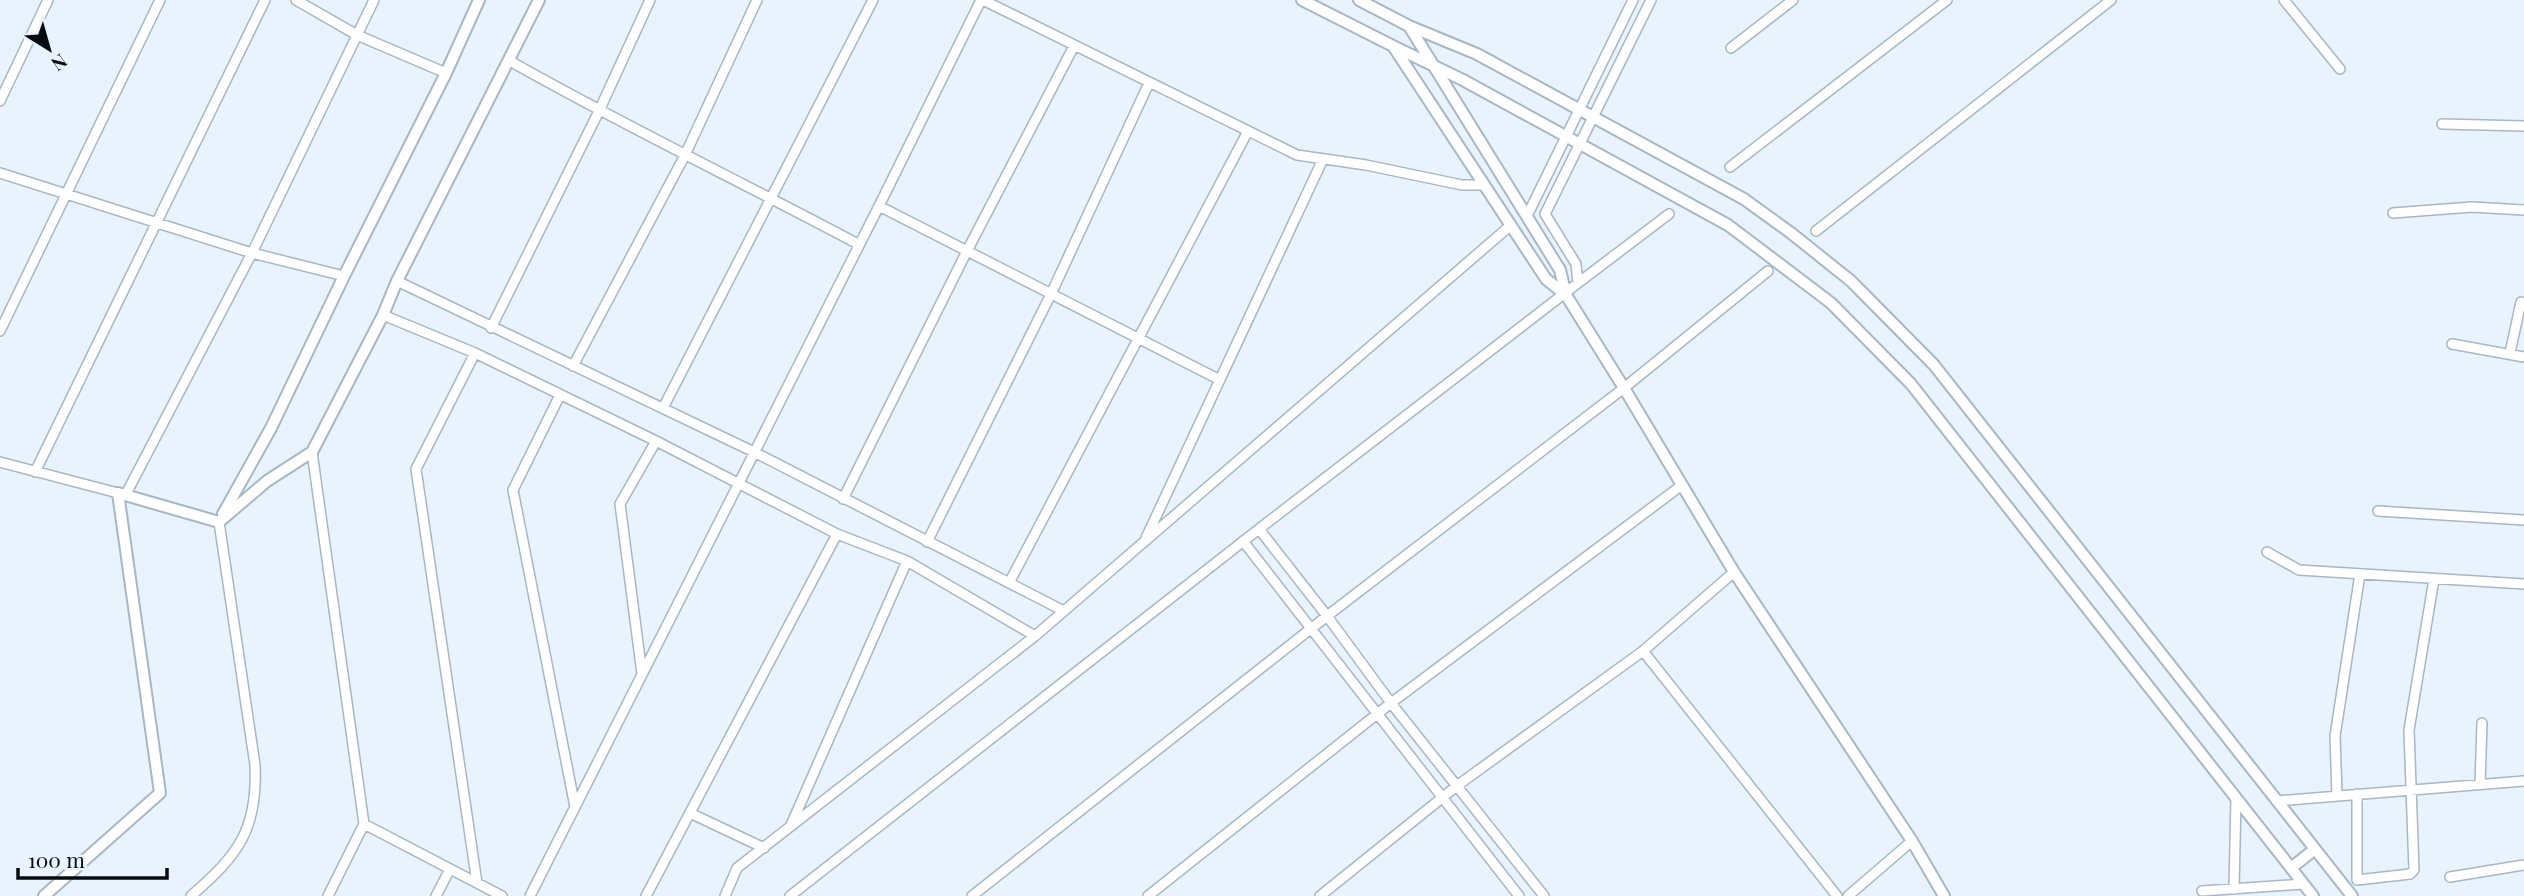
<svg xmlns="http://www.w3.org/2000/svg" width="2524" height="896" font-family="'Playfair Display',serif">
<rect width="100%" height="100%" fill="#e9f3fd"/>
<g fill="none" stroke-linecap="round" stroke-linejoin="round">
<g stroke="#a6b7c5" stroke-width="12">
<path id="minor" d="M296,0L357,35L446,73
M983,0L1297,155L1366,165L1462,185H1484
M2284,0L2340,69
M1731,48L1793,0
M510,61C624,126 742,182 858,244
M0,101L48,0
M2442,124L2524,126
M1730,167L1947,0
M0,173L252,253L344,276
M879,206L1220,380
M2393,213L2472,207L2524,210
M1527,216L1633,0
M1816,231L2111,0
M397,281L754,452L1064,611
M1578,283L1669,214
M383,315L475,353L656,441L837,534L907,561L1035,636
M491,328L599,111L650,0
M0,331L160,0
M2452,344L2524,357
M475,353L416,469L477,883
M2510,353L2521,302
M573,366L685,155L757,0
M560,395L513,490L575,807
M663,408L873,0
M312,452L364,824L328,896
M0,462L118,493
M35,472L265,0
M126,494L252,253L374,0
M843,499L967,251L1074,46
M2378,511L2524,520
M1259,529L1327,616L1391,703L1544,896
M1146,538L1323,159
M1243,541L1519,896
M927,542L1051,294L1149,83
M2267,552L2299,570L2524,584
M1009,583L1248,131
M1643,651L1837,896
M642,674L620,504L656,441
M2480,784L2482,723
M2357,794V880L2410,874L2414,870L2409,730L2434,579
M2337,795L2335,736L2360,574
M2277,801L2524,781
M690,813L764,848
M364,824L502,896
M791,825L907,561
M2450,877L2524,865
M2234,889L2236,798
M2202,891L2303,884
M191,896C238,855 258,830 255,765L219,522
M436,896L450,869
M530,896L879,206L981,0
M646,896L837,534
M725,896L737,868L1035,636L1511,225
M790,896L1259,529L1578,283L1576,264L1545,214L1651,0
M972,896L1327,616L1624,388L1768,271
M1148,896L1391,703L1682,485
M1320,896L1458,785L1643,651L1734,572
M1848,896L1912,841"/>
</g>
<g stroke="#a6b7c5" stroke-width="14">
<path id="tertiary" d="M1302,0L1393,46L1546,279L1566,295L1624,388L1734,572L1912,841L1944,896
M1359,0L1409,26L1560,270L1566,295
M1409,26L1477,54L1744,199L1791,233L1851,281L1934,365L2352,896
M1393,46L1463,80L1728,225L1831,303L1911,384L2313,896
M223,514L271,428L344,276L446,73L479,0
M219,522L267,481L312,452L383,315L397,281L539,0
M2291,868L2315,849
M44,896L160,793L118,493L219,522"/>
</g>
<use href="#minor" stroke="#fff" stroke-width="9"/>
<use href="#tertiary" stroke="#fff" stroke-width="10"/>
</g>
<g transform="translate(49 49) rotate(143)" stroke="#e9f3fd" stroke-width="5" paint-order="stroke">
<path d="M0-5L12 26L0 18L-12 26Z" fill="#070c11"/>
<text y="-10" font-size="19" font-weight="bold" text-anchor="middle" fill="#070c11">N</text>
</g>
<path d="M18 868v10h149v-10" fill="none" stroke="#070c11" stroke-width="3.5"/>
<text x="28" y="868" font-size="21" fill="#070c11" stroke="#e9f3fd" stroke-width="5" paint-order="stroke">100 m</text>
</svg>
